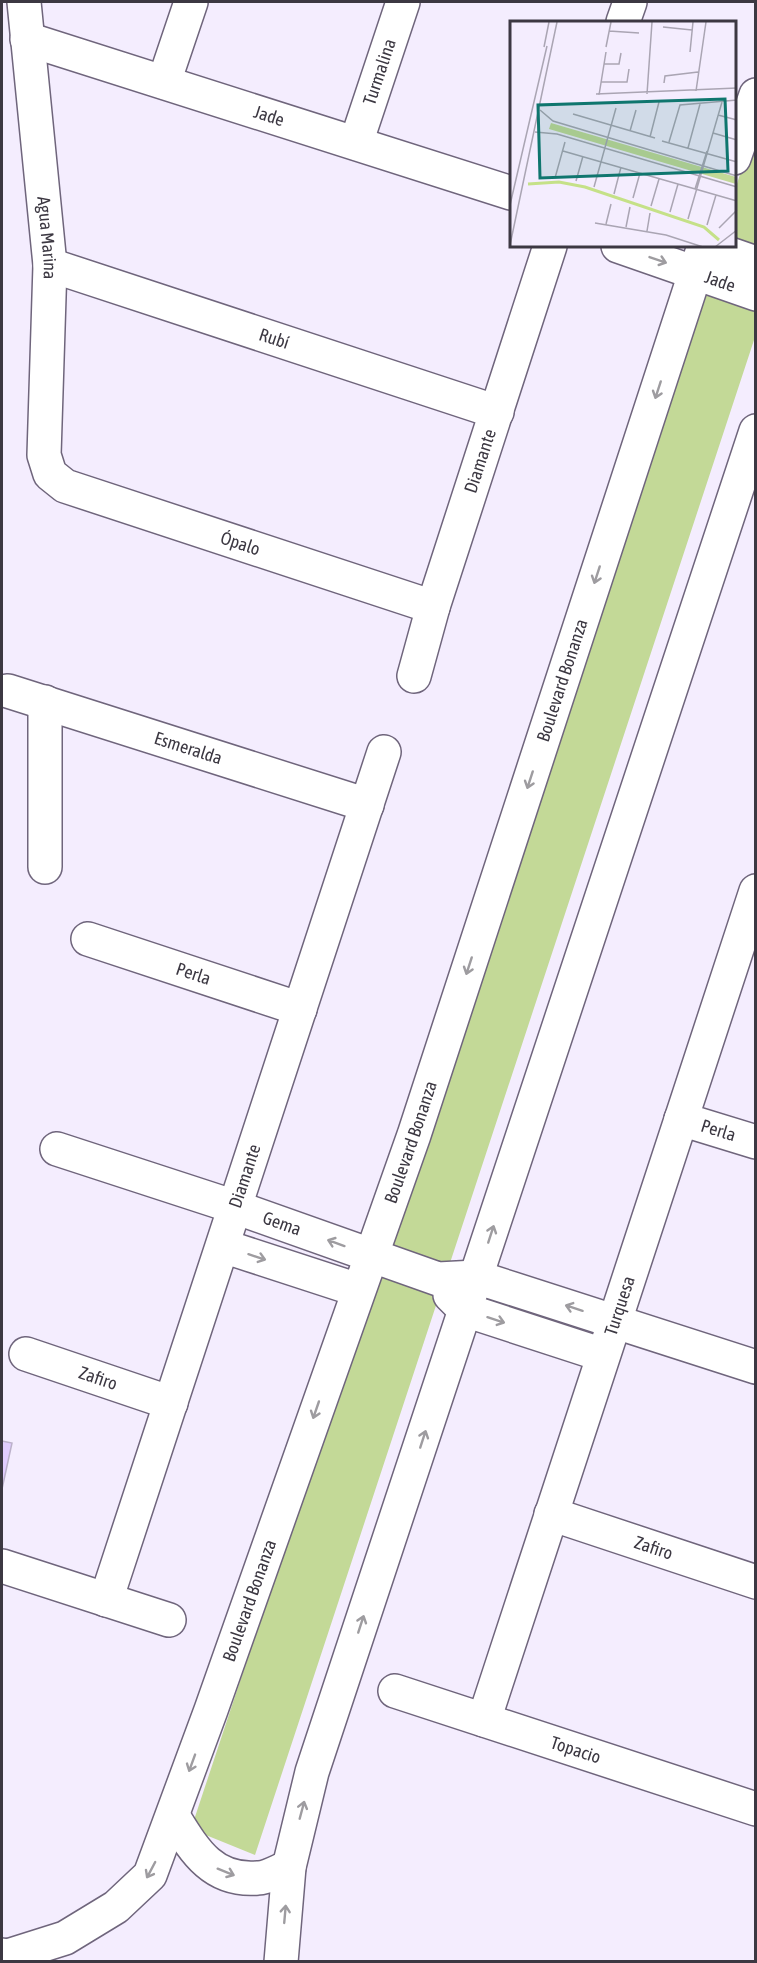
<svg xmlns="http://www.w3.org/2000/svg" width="757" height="1963" font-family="'Asap Condensed',sans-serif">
<rect width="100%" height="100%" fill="#f4edfe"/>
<path fill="#c3d997" d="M755,127V337L255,1855L191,1829L716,246H734L735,190Z"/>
<path fill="#e1cdfe" stroke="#bbb1ca" stroke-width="1.5" d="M2,1441L12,1443L2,1489Z"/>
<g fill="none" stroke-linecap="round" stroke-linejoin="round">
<g stroke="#6f657c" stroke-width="36">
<g id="minor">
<path id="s1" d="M24,2L50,265L44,455L50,474L65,486L433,607"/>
<path d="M623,22L630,2"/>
<path id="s2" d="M27,39L511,193"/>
<path d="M164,82L191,2"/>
<path id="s3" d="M356,143L403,2"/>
<path d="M734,158L756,95"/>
<path id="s4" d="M618,246L756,294"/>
<path d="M707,246L756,263"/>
<path id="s5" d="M50,265L497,412"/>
<path id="s6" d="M414,676L433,607L550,246"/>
<path id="s7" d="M8,691L367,805"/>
<path d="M45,702V867"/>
<path id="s8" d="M88,939L300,1009"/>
<path id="s9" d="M681,1119L756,1142"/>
<path id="s10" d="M57,1149L235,1207L438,1279L476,1277L756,1367"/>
<path d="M223,1246L358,1290"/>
<path d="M450,1295L465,1310L603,1355"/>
<path id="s11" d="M26,1354L171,1403"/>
<path id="s12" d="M551,1514L756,1582"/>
<path d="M2,1566L169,1620"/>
<path id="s13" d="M106,1600L384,752"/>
<path id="s14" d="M395,1691L756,1809"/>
<path id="s15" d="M484,1720L756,891"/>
<path d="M173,1816C194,1850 212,1882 258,1878C268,1878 280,1870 289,1867"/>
<path id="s16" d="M8,1956L65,1938L116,1907L150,1875L211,1710L414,1135L704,246"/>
<path d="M281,1962L289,1867L312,1772L756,431"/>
</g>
</g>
<g stroke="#6f657c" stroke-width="36">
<path id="highway" d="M2,1955L31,1962"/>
</g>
<use href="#minor" stroke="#fff" stroke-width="33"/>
<use href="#highway" stroke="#fff" stroke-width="33"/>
</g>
<defs><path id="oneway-shaft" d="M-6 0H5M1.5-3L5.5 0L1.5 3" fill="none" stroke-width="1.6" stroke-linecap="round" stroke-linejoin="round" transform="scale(1.5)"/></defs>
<g stroke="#9e9ca0">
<use href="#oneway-shaft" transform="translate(658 260) rotate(19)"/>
<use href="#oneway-shaft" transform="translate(658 390) rotate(108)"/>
<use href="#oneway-shaft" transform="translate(597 575) rotate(108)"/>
<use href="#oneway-shaft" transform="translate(530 780) rotate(108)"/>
<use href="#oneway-shaft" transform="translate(469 966) rotate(108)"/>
<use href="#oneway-shaft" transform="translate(491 1234) rotate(-72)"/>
<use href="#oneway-shaft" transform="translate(336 1243) rotate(-160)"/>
<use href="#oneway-shaft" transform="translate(257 1257) rotate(18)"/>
<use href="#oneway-shaft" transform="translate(574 1308) rotate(-162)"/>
<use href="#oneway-shaft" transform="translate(496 1320) rotate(18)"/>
<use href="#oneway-shaft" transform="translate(316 1410) rotate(109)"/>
<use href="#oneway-shaft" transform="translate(423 1439) rotate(-72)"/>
<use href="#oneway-shaft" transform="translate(361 1624) rotate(-72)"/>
<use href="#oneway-shaft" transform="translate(192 1763) rotate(110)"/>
<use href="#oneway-shaft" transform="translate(302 1810) rotate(-75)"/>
<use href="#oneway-shaft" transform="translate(151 1870) rotate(118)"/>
<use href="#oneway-shaft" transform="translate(226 1872) rotate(22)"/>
<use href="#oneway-shaft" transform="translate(285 1914) rotate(-85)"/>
</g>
<g text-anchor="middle" stroke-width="4.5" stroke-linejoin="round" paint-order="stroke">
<g font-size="18" fill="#3c3842" stroke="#fefefe">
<text dy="6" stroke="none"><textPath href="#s3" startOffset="75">Turmalina</textPath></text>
<text dy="6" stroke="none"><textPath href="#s2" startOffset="254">Jade</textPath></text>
<text dy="6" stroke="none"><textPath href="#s1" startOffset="237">Agua Marina</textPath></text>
<text dy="6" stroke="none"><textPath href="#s4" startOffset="108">Jade</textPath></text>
<text dy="6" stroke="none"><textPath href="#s5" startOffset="236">Rubí</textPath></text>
<text dy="6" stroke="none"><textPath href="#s6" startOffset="225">Diamante</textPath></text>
<text dy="6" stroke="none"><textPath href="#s1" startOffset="678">Ópalo</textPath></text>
<text dy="6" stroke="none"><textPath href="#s16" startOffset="1430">Boulevard Bonanza</textPath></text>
<text dy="6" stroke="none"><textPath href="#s7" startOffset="189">Esmeralda</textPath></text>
<text dy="6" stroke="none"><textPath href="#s8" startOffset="111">Perla</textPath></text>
<text dy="6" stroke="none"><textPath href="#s9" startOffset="39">Perla</textPath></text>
<text dy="6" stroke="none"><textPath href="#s16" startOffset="944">Boulevard Bonanza</textPath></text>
<text dy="6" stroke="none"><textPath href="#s13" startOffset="446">Diamante</textPath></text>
<text dy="6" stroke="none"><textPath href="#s10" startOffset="237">Gema</textPath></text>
<text dy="6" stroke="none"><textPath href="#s15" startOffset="436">Turquesa</textPath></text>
<text dy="6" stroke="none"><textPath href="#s11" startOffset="76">Zafiro</textPath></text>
<text dy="6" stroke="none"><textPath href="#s12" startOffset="108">Zafiro</textPath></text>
<text dy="6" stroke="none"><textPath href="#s16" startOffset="458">Boulevard Bonanza</textPath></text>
<text dy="6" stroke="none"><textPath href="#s14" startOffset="190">Topacio</textPath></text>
</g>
</g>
<g transform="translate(510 21)">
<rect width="226" height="226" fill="#f4edfe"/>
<path d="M41,102L226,156V163L39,108Z" fill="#c3d997"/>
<path fill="none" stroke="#c5e188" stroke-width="3" d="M18,163L49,161L75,166L194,206L209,219"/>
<path fill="none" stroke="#aaa5b3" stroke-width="1.5" d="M153,6L182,9M99,10L129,12M34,26L39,1M96,26L101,1M180,31L183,1M94,43H109L111,32M91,61H117L119,48M154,62L155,55L188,51M186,70L196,1M86,73L227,67M137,73L142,1M89,74L96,31M30,89L43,100L227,155M63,93L145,117M208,94L227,99M120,110L126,89M25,111L47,113L227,166M203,112L227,119M140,116L149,81M152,120L227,141M159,121L170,84L227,79M178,127L190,83M53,130L227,180M45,157L55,121M66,160L73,135M84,166L106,87M185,168L197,130M104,173L111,146M123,177L130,152M0,184L37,25M141,185L149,158M160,191L168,163M178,198L212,81M85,202L156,214L193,226M96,203L101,183M197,204L206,174M116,206L120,186M209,207L227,189M137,210L140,192M0,224L47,1M205,226L227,209"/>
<path fill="#0f766e" fill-opacity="0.15" stroke="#0f766e" stroke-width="3" d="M215,78L218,150L30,157L28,84Z"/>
<rect width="226" height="226" fill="none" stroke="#3c3842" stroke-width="3"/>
</g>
<rect width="757" height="1963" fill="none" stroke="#3c3842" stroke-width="6"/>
</svg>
